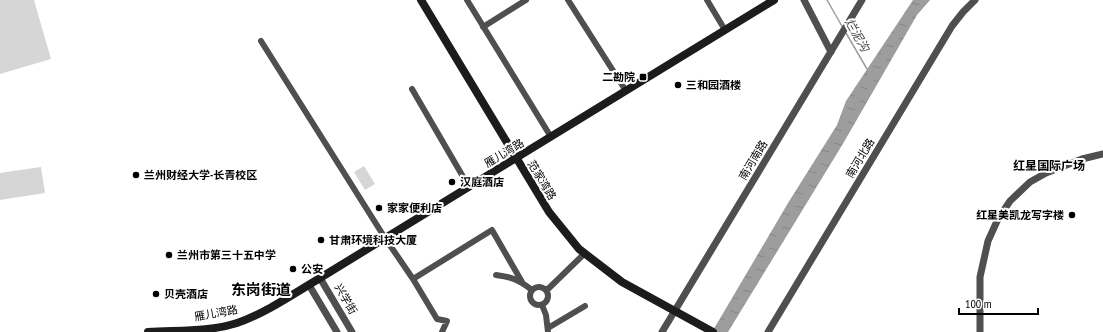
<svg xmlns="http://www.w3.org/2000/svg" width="1103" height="332" font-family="'PT Sans Narrow','Noto Sans SC',sans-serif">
<defs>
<pattern id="water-ripples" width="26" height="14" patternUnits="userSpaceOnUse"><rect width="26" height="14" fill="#9d9d9d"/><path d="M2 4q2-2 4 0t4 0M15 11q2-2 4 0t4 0" fill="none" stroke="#858585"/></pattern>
</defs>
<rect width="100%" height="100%" fill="#fff"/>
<path fill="#d6d6d6" d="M0,0H34L51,59L0,74Z
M364,166L375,184L365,190L354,172Z
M41,167L45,193L0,200V173Z"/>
<path fill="url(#water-ripples)" d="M913,0H930L917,15L844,142L728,332H712L788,203L837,125L846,101Z"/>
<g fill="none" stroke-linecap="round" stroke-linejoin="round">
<path stroke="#9d9d9d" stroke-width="1.5" d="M827,0L843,28
M846,33L867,69"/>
<path stroke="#4f4f4f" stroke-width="6" d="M467,0L551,137
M568,0L626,91
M707,0L725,30
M483,27L526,0
M261,41L385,238L413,279L437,319L447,321L442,332
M412,89L469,187
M496,275C512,277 519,280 532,290
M413,279L492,230L522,282
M530 296a9 9 0 1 1 18 0a9 9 0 1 1-18 0Z
M547,290L585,253
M542,305L546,315L548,332
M548,328L585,306"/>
<path stroke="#4f4f4f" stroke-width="7" d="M804,0L831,52
M320,278L352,332
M309,285L337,332
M662,332L862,0
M768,332L952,26L963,12L975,0
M980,332V277L988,241L998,219L1010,201L1030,182L1046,173L1082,159L1103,154"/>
<path stroke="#1c1c1c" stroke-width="8" d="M421,0L549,212L579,249L622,282L713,332
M148,332C177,330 209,332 237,323C264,314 295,293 320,278L774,0"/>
</g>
<g fill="#000" stroke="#fff" stroke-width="1.5">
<rect x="639" y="73" width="8" height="8" rx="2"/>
<circle cx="678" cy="85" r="4"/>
<circle cx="136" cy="175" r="4"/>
<circle cx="452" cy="182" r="4"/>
<circle cx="379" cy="208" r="4"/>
<circle cx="1072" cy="215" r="4"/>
<circle cx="321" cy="240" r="4"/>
<circle cx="169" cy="255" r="4"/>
<circle cx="293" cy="269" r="4"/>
<circle cx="156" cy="294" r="4"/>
</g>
<g text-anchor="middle" stroke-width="4" stroke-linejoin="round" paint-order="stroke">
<g font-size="11" font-weight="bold" fill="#000" stroke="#fff" text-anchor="start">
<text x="635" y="81" text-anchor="end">二勘院</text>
<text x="686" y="89">三和园酒楼</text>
<text x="144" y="179">兰州财经大学-长青校区</text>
<text x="460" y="186">汉庭酒店</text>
<text x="387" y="212">家家便利店</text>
<text x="1064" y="219" text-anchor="end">红星美凯龙写字楼</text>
<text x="329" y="244">甘肃环境科技大厦</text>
<text x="177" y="259">兰州市第三十五中学</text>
<text x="301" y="273">公安</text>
<text x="164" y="298">贝壳酒店</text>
</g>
<g font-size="11" fill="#000" stroke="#fff">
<text transform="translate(504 153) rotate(-31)" y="4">雁儿湾路</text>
<text transform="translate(860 158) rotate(-59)" y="4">南河北路</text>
<text transform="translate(753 160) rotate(-59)" y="4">南河南路</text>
<text transform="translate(542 180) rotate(59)" y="4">范家湾路</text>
<text transform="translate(346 299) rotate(60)" y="4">兴学街</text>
<text transform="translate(216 313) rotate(-10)" y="4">雁儿湾路</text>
</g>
<g font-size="12" font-style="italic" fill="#3e3e3e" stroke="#fff">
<text transform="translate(857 35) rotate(60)" y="4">烂泥沟</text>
</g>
<g font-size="12" font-weight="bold" fill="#000" stroke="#fff">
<text x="1049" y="170">红星国际广场</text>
</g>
<g font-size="15" font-weight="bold" fill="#000" stroke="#fff">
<text x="261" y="295">东岗街道</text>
</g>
</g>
<path d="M959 308v6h79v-6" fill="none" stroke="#000000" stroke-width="2"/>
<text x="965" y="308" font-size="12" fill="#000000" stroke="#ffffff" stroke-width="3" paint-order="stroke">100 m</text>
</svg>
